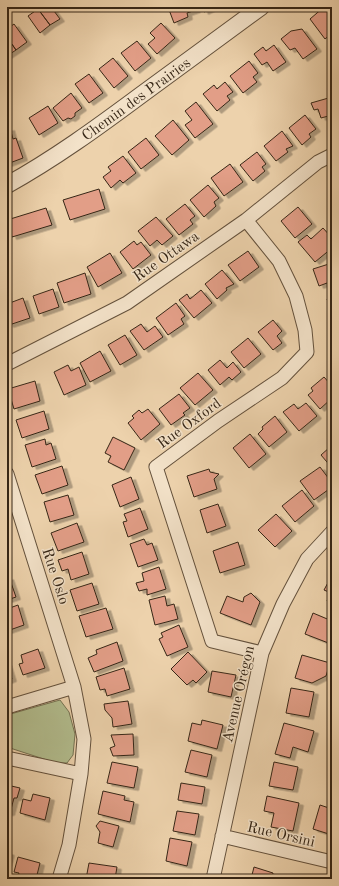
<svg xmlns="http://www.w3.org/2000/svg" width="339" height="886" font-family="'Old Standard TT',serif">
<defs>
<filter id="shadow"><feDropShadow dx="4.5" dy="2.5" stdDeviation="0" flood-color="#0004"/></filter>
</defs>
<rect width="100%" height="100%" fill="#edd2ac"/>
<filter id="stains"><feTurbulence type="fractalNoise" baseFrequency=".005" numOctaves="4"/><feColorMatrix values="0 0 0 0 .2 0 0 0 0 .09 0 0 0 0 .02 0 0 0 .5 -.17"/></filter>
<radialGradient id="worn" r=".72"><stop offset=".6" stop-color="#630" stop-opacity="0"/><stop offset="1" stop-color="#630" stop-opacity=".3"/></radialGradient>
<path fill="#b2bd8e" stroke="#747252" d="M60,700L69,712L75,734L73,755L67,763H56L7,747V715Z"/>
<path fill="#e29e87" stroke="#362616" filter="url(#shadow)" d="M41,7H51L60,19L50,25L38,9Z
M168,7H195L196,10L187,13L188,17L174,23Z
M202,7H214L204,12Z
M324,7H328L332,12V33L325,39L310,19Z
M38,9L50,25L40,33L28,16Z
M161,23L175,38L157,54L148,44L155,38L150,33Z
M14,24L27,42L16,50L7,37V29Z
M302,29L317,49L303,59L295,48L290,50L281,39L291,31Z
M7,37L16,50L7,56Z
M137,41L151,58L135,71L121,53Z
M274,45L286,62L273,71L267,62L262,65L254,54L263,47L266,51Z
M113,58L128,76L114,88L99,69Z
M249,61L258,73L253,77L257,82L243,93L230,76Z
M89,74L103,93L89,103L75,84Z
M225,82L233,92L227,96L230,100L217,111L203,94L214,85L217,89Z
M71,93L82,108L75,113V116L71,119L68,118L63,121L53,108Z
M332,97V115L321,118L318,109L314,110L311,103Z
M196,102L213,124L195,138L185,125L192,120L185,111Z
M48,106L58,123L39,135L29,118Z
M305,115L316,129L309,134L311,137L302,145L289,128Z
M173,120L189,140L172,155L155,136Z
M10,128L13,139L16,138L23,158L7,164V129Z
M282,131L293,146L286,149L288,152L276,161L264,146Z
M146,138L159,155L141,169L128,152Z
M257,152L266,164L262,167L265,171L253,181L240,165Z
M123,156L136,173L123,183L120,180L111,188L103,177L111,171L108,167Z
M230,164L243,182L224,196L211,178Z
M208,185L219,198L214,202L216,206L204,217L190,200Z
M99,189L105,209L70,220L63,200Z
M185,204L195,216L190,220L193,224L179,235L166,219Z
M298,207L312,224L295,238L281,221Z
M46,208L52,225L12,237L7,220Z
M156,217L173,236L162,245L157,240L150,246L138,231Z
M323,228L332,238V248L315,262L298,242L307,235L311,239Z
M134,241L137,245L141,242L151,255L133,269L120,252Z
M248,251L259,267L240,281L228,265Z
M110,253L122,273L98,287L87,267Z
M332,263V287L329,288L327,283L319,286L313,269Z
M222,270L234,284L226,288L227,290L217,299L205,284Z
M85,273L91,294L64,303L57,283Z
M53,289L59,307L39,314L33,296Z
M201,290L212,303L194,318L179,300L187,294L190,299Z
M332,297V313L327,299Z
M23,298L30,318L9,325L7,319V304Z
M176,303L185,316L181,319L184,324L168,335L156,318Z
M273,320L282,331L277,336L282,343L273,350L258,332Z
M141,324L147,332L155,326L163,337L144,350L130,331Z
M125,335L137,355L120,365L108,345Z
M248,338L261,354L244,368L231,352Z
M100,351L111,371L90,382L80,363Z
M220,360L227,368L233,362L241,372L232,380L229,377L220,385L208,370Z
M68,365L71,371L79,367L86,385L64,395L54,372Z
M198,373L213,390L195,405L180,388Z
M324,377L332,386V398L320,409L308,395L313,391L311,388Z
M35,381L40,401L14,409L8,389Z
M179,394L190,408L183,413L185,415L171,425L159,409Z
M306,403L317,416L299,431L283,412L294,404L298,409Z
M148,409L160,424L141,440L128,423L134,418L132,416L139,410L142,413Z
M44,411L49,429L22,438L16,420Z
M275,416L287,432L269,447L258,434L263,429L262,427Z
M250,434L266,454L249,468L233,448Z
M113,437L135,448L124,470L108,462L111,456L105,453Z
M45,439L46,445L51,443L56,459L32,467L25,445Z
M330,447L332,450V468L321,455Z
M62,466L68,485L42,494L35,475Z
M320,467L332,483V487L314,500L300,481Z
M209,469L210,472L219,474L214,479L217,489L194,497L187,476Z
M131,477L139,499L120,507L112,485Z
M302,490L314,506L295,522L282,506Z
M68,495L74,515L50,522L44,502Z
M218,504L226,526L207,533L200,510Z
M140,508L148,529L128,537L123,522L127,521L124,514Z
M276,514L292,531L275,547L258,530Z
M77,523L84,542L58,551L51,533Z
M144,539L147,545L152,543L158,560L138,567L130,544Z
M238,542L245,565L220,573L213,551Z
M82,552L89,574L71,580L68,569L62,571L58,560Z
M159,567L166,589L147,595V589L139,591L136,583L144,581L142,573Z
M9,577L16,597L7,600V578Z
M331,577H332V604L327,601L331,593L324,590Z
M92,583L99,604L77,611L70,590Z
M251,593L260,602L251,625L220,613L227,596L243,602L244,597Z
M165,596L167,606L174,604L178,619L155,625L149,600Z
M18,605L24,625L7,631V609Z
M106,608L113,629L86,637L79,616Z
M313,613L332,621V641L331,644L305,634Z
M179,625L188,647L167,656L159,639L163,637L161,633Z
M117,642L123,661L94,672L88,658L97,654L96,650Z
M38,649L45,668L23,675L19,664L23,663L21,655Z
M188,652L207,672L196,683L193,680L187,685L171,669Z
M302,655L330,663L326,676L312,683L295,678Z
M7,663L12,679L7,681Z
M124,668L130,689L107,696L105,689L100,690L96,677Z
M212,671L236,675L231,697L208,692Z
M291,688L314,692L309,717L286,713Z
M128,701L132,724L113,727L112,718L105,710L104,704Z
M202,720L223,725L217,749L188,741L192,723L201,725Z
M284,723L314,731L308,752L293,747L290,758L275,754Z
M133,734L134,755L113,756L110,748L115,746L111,735Z
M191,750L212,755L207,777L185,772Z
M112,762L138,767L134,788L107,783Z
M274,762L298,767L293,790L269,786Z
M181,783L205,787L202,804L178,800Z
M7,785L20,788L17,798H14L10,813H7Z
M103,791L125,796L124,800L134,802L130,822L98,814Z
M33,794L50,798L45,820L20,813L23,799L31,801Z
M267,796L299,803L293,831L271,827L274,813L264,811Z
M320,805L332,809V835L313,829Z
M177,811L199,814L195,835L173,831Z
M100,821L119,826L113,847L98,843L100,832L96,826Z
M170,838L192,842L187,866L166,861Z
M7,852L10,853L7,864Z
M18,857L40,863L36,879H17L19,873L14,872Z
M89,863L117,867L115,879H86Z
M254,867L273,873L272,879H251Z"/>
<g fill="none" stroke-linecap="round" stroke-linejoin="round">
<g stroke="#64513c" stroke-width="15">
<path id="minor" d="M246,220L279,261L296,296L305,330L307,352L282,378L218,421L156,467L212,641L262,653
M7,364L127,303L246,220L318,162L332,155
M7,474L74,687L84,739L81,774L69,845L59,879
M7,707L74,687
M7,758L81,774
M222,836L332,862
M213,879L262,653L283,604L307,559L332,532"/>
</g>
<g stroke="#64513c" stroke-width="18">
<path id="tertiary" d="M7,185C54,159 98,127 141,95C181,66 221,36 261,7"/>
</g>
<use href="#minor" stroke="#f3e2c9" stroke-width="13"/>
<use href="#tertiary" stroke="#f3e2c9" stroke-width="16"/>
</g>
<g text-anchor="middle" stroke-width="3" stroke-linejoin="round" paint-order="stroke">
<g font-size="15" fill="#362616" stroke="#f3e2c9">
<text transform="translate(136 99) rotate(-36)" y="5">Chemin des Prairies</text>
<text transform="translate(166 256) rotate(-35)" y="5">Rue Ottawa</text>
<text transform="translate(189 423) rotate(-36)" y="5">Rue Oxford</text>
<text transform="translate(56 576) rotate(72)" y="5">Rue Oslo</text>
<text transform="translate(238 694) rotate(-77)" y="5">Avenue Orégon</text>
<text transform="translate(281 834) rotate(13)" y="5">Rue Orsini</text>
</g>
</g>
<rect width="339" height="886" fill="none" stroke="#edd2ac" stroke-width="24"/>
<rect x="8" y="8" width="323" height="870" fill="none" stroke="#362616" stroke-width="2"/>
<rect x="12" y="12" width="315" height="862" fill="none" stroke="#362616"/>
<rect width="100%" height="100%" filter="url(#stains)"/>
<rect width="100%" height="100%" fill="url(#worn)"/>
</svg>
